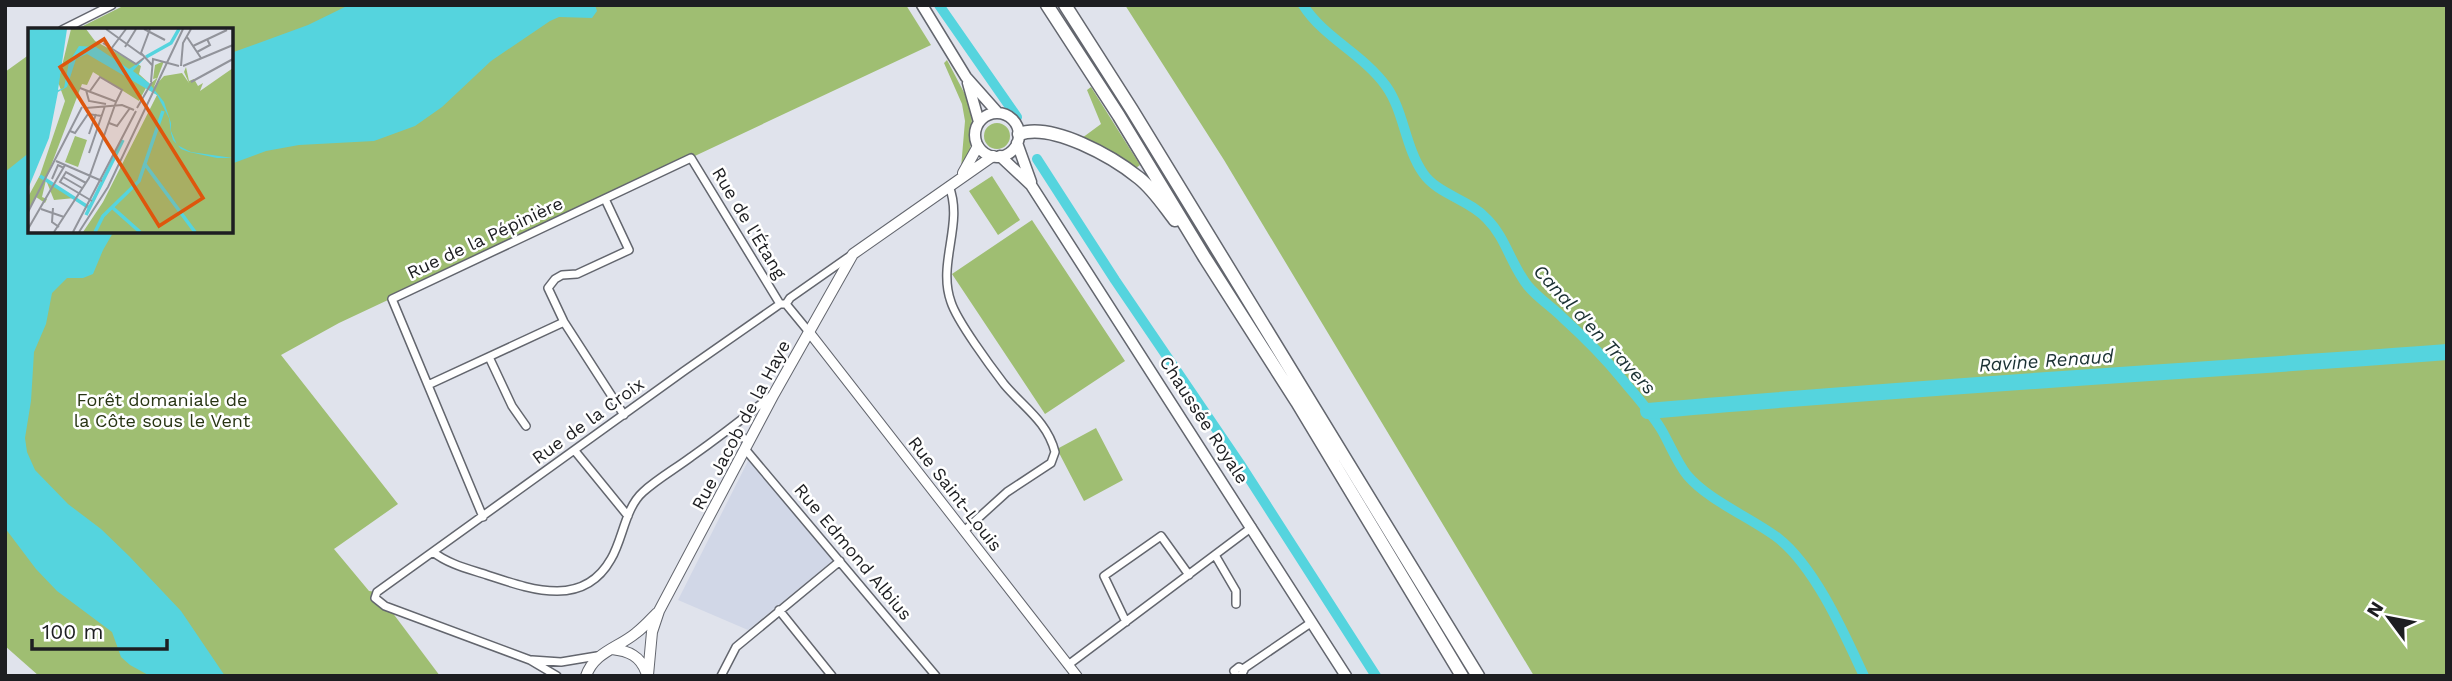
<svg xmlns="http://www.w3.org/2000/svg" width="2452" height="681" font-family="'Work Sans',sans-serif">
<rect width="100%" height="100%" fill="#e0e3ec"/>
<path fill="#d1d7e7" d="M750,457L834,560L748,630L678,600Z"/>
<path fill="#9fbe72" d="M125,5H906L931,45L339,323L281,355L398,504L334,549L369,591L377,592L440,676H39L5,646V72L30,54V231H231V30H75Z
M1125,5H2447V676H1534L1224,160Z
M947,60L969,102L972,116L970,155L961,168L965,121L962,104L944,63Z
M1091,87L1140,165L1136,168L1082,138L1101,124L1087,90Z
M984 136a13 13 0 1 1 26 0a13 13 0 1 1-26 0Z
M992,176L1020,220L998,235L969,191Z
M1032,220L1125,361L1045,414L952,274Z
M1096,428L1123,480L1084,501L1057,449Z"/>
<path fill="#55d4de" d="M349,5H595L597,11L592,18L559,17L550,21L491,61L442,107L415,126L374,141L299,145L266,151L231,164V53L308,25Z
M30,152V231H114L103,250L93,274L83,278H67L52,293L46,324L34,352L31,401L25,438L27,452L35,470L68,504L101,529L129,556L181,611L225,676H150L130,665L121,657L112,632L57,591L36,569L5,528V172Z"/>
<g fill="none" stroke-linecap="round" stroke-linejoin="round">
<path stroke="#55d4de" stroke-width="10" d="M939,5L1017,117
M1303,5C1324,38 1363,54 1386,86C1404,111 1405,147 1423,173C1438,195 1469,199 1487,219C1506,238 1511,265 1528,286C1538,298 1552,307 1563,318C1584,337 1604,357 1622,379C1635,395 1650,411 1661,429C1670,444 1676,461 1687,475C1709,501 1750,517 1778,538C1815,567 1844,633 1864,676
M1037,159L1115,280L1240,464L1376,676"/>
<path stroke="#55d4de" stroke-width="16" d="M1648,411C1914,387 2180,372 2447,352"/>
<g stroke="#63666e" stroke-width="10">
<path id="minor" d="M62,30L112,5
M949,186C964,224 937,263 951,302C957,321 991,367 1004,384C1023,407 1047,421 1055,452L1051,463L1007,492L964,531
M605,199L629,250L577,274L562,275L555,279L548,288L564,322L624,415
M786,304L809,332
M489,357L512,406L526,426
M428,385L564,322
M729,430L749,441
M745,449L936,676
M575,451L628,516
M483,517L392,299L691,158L780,304
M433,552C448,564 469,569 487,575C530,589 583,609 611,559C623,539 625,508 643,492C657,479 675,469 691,457C718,438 745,417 771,396
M1215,555L1236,591V604
M779,610L832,676
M1126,622L1104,576L1161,536L1189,575
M532,660L561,662L597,656
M1068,665L1252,527
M1243,669L1312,622
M557,676L530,660L385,606L375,598L377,592L684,371L780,304H786L790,298L850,256
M721,676L736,647L840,561
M1237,676L1234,671L1239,667L1244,670L1241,676"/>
</g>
<g stroke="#63666e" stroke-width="11">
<path id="tertiary" d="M809,332L1077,676"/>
</g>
<g stroke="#63666e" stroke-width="12">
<path id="secondary" d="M963,173L978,146
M612,649C629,651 640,656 646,672
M648,675L652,632L659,611L774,394L853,254L993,156
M586,676C594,652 618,648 636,633C644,627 650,620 657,613"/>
</g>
<g stroke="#63666e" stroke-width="13">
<path id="primary" d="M922,5L966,77L998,113
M968,83L979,122
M975 135a22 22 0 1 1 44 0a22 22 0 1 1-44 0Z
M1017,143L1031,182
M1000,156L1031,185L1346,676"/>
</g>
<g stroke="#63666e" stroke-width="15">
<path id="trunk" d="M1047,5L1119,116L1205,258L1297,402L1462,676
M1065,5L1132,110L1478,676
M1019,134C1052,122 1113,157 1139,178C1154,190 1164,206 1175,220"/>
</g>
<use href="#minor" stroke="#fff" stroke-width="7"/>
<use href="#tertiary" stroke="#fff" stroke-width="9"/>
<use href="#secondary" stroke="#fff" stroke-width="10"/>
<use href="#primary" stroke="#fff" stroke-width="10"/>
<use href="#trunk" stroke="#fff" stroke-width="12"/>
</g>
<g text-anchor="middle" stroke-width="5" stroke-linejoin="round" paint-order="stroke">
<g font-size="18" fill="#1d1e21" stroke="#fff">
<text transform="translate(749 223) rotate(59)" y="6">Rue de l'Étang</text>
<text transform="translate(485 238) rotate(-25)" y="6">Rue de la Pépinière</text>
<text transform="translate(1204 420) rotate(57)" y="6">Chaussée Royale</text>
<text transform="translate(588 421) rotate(-36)" y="6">Rue de la Croix</text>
<text transform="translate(741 425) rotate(-62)" y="6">Rue Jacob de la Haye</text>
<text transform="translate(955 494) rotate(52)" y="6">Rue Saint-Louis</text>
<text transform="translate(853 552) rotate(50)" y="6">Rue Edmond Albius</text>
</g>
<g font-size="18" fill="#283514" stroke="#fff">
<text x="162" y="406">Forêt domaniale de<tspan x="162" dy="21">la Côte sous le Vent</tspan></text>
</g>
<g font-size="19" font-style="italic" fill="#1b3133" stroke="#fff">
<text transform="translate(1595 329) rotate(47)" y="7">Canal d'en Travers</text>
<text transform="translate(2046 360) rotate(-4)" y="7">Ravine Renaud</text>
</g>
</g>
<g transform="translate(28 28)">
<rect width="205" height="205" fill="#e0e3ec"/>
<path d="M43,1H58L67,13L113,38L111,46L122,56L129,50L125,51L127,37L136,33L126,59L136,48L154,45L161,55L156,44L158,39L161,53L166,51L170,58L175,55L172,63L205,40V204H55L75,174L129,67L118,60L111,73L65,44L59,57L54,56L18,151L47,170L26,172L18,152L14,169L19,171L17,175L8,169L0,184V169L12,147L37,73L30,54ZM47,108L59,112L50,139L37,134Z" fill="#9fbe72"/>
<path d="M0,1H39L30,62L36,60L41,34L51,18L68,19L101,41L116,31L105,43L121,55L136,74L143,95V103L149,117L163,124L205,130H189L161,124L153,121L145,112L143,105L141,90L129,67L59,26L48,31L39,59L30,64L21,110L0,161Z" fill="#55d4de"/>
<path fill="none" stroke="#55d4de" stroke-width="3.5" d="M118,29L143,15L151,1M116,135L167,204M12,148L60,179M85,180L112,204M58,187L95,112M67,204L75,188L111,153L135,83"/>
<path fill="none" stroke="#92949b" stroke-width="2" d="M78,1L114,27M116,1L137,12M122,1L113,25L124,37M159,9L173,30M75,15L108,36L116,30M165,18L199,2M97,19L108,1M83,21L98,1M169,24L182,17L179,11M153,38L155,15L163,1M155,38L205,17M123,54L125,31L151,38M163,54L205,31M52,60L89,74M58,62L61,73L78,76M62,63L72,49L94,62L88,74M58,80L94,77L106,82M109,80L124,54M81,95L89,98L102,80M42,103L47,105L60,86L74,88M61,106L68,86M61,125L77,78M28,133L74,153M35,149L54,160M24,151L30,137L36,140M58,155L38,144L32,154L64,173M25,180L24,194L31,199M13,181L36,189M0,184L54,79M0,201L37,137M26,204L61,150L88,74M45,204L108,83M51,204L80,159L155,1"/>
<path fill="#de560d" fill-opacity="0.15" stroke="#de560d" stroke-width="3.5" d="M76,11L175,170L131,198L32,39Z"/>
<rect width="205" height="205" fill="none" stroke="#1d1e21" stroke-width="3.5"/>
</g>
<rect width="2452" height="681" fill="none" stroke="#1d1e21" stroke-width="14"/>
<g transform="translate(2389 618) rotate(302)" stroke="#ffffff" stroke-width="5" paint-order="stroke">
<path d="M0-5L12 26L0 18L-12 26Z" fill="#1d1e21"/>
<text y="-10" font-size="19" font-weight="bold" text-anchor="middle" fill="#1d1e21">N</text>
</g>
<path d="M32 639v10h135v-10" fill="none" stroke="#1d1e21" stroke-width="3.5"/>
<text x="42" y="639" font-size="21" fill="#1d1e21" stroke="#ffffff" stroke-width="5" paint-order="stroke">100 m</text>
</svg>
